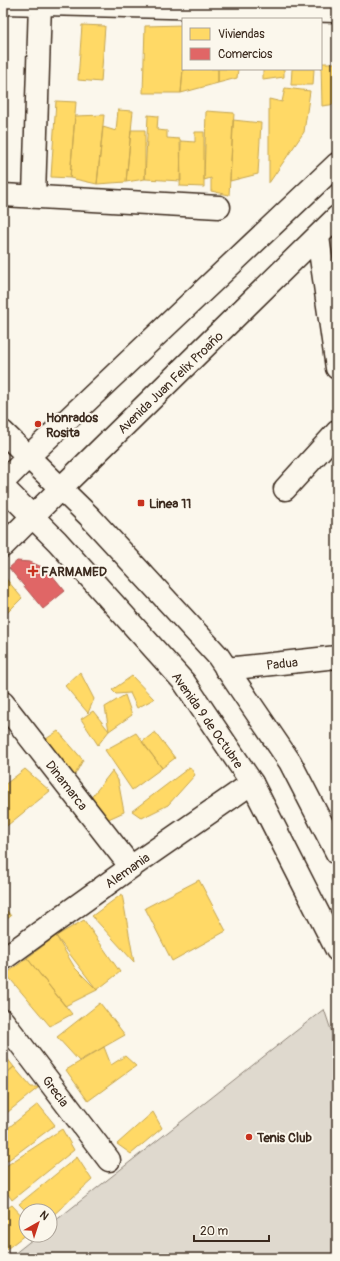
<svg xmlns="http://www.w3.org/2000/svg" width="340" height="1261" font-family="Pangolin,sans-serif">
<rect width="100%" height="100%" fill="#fbf7ec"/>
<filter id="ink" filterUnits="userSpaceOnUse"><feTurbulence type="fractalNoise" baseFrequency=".025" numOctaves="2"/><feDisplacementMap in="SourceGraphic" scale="8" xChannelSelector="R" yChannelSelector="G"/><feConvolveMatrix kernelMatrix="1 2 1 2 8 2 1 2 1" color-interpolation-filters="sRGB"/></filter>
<g filter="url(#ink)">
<path fill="#dfd9ce" stroke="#8d8276" d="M324,1009L337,1048V1258H9L38,1235H50V1225Z"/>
<path fill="#ffd966" stroke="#c4a450" d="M82,25L105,26L101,82L78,80Z
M183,25V69L181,93H143L145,26Z
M321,63H337V104L322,106Z
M183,69H218V83L181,93Z
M218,69H238L237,78L218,83Z
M263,69H284V77L263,80Z
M292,69H314L313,85H291Z
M285,88L310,91L304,132L269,183V99L282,102Z
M56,101L76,102L70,178L51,177Z
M118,110L133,111L126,182L97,184L103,127L116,131Z
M206,111L234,113L229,195L211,191V178L204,180Z
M104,115L97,184L70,178L75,116Z
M148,115L158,116L157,130L167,131V138L180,139L181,181L145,179Z
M233,120L261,123L258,174L230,181Z
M131,130H145V179L126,182Z
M195,132H204V187L180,186L181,141L195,142Z
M3,575L22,598L3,617Z
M80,672L94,699L88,713L65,686Z
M132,676L154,699L137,708L130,693L116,694L112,690Z
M125,695L132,715L109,731L105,707Z
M93,711L109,731L98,745L81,719Z
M58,731L83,760L71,782L43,741Z
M155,732L175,758L162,768L142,742Z
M136,733L162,768L132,790L105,750Z
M190,767L195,775L168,805L142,818L132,811Z
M25,769L50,791L3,829V786Z
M112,771L118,780L124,812L104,821L90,799Z
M199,880L226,931L172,961L145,908Z
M122,894L134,962L92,916Z
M3,906L11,916L3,922Z
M84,920L120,972L97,990L56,936Z
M56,936L75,968L97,990L65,1006L27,958Z
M27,958L72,1014L50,1026L6,974Z
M100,1003L125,1035L79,1061L57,1037Z
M104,1047L111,1065L125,1056L136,1066L88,1101L66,1070Z
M3,1053L14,1067L3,1075Z
M14,1067L31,1087H39L3,1116V1077Z
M38,1104L55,1125L3,1164V1132Z
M153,1112L162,1128L131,1154L117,1144Z
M62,1129L74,1150L12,1200L3,1187V1168Z
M77,1157L92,1180L50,1218V1211H26L19,1204Z
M12,1205L26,1220V1234L3,1252V1211Z"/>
<path fill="#e06666" stroke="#ae5450" d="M17,561L30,562L47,569L65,591L43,609L9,568Z"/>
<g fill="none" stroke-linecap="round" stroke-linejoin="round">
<g stroke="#3b2a1e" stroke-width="25">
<path id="minor" d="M3,3L337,11
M3,195L219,207
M34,196L40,3
M318,237L337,368
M29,456L337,164
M61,488L337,217
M285,489L337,432
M226,669L337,657
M3,703L131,867
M3,959L131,867L252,783
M3,1021L109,1160"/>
</g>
<g stroke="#3b2a1e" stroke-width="25">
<path id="major" d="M3,432L89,516L218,656L290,762L337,853
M3,482L29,456
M3,487L57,541L184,682L252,783L337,950
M3,546L61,488"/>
</g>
<use href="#minor" stroke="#fbf7ec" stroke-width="22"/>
<use href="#major" stroke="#fbf7ec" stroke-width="22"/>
</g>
</g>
<g fill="#c8321e" stroke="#fbf7ec" stroke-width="1.5">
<circle cx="38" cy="424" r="4"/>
<rect x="137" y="499" width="8" height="8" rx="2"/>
<path d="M31 565h4v4h4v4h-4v4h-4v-4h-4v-4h4z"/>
<circle cx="249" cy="1137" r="4"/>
</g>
<g text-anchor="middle" stroke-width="4" stroke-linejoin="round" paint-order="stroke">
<g font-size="13" fill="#3b2a1e" stroke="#fbf7ec">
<text transform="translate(170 382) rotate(-44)" y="5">Avenida Juan Felix Proaño</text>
<text transform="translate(282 663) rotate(-6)" y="5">Padua</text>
<text transform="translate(208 720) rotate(55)" y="5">Avenida 9 de Octubre</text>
<text transform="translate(67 785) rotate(52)" y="5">Dinamarca</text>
<text transform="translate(127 870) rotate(-35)" y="5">Alemania</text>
<text transform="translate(56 1091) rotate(53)" y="5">Grecia</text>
</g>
<g font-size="13" font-weight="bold" fill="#3b2a1e" stroke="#fbf7ec" text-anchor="start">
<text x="46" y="422">Honrados<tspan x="46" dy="15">Rosita</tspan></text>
<text x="149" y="508">Linea 11</text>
<text x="41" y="576">FARMAMED</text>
<text x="257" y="1142">Tenis Club</text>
</g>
</g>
<rect width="340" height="1261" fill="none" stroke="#fbf7ec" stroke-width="16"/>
<rect x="8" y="8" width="324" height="1245" fill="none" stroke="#3b2a1e" stroke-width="1.5" filter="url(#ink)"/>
<rect x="182" y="18" width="140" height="52" fill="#fbf7ec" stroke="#aea59a"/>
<rect x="190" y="28" width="20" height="12" fill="#ffd966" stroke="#aea59a"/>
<text x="218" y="38" font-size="12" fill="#3b2a1e">Viviendas</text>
<rect x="190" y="48" width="20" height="12" fill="#e06666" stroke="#aea59a"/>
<text x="218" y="58" font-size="12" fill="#3b2a1e">Comercios</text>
<g transform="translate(38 1223) rotate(39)"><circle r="19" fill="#fbf7ec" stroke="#aea59a"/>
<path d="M0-3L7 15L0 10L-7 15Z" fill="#c8321e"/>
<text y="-6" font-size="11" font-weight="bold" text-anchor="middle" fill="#3b2a1e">N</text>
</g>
<path d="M194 1235v6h75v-6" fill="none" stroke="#3b2a1e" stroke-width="2"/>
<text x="200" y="1235" font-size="12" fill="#3b2a1e" stroke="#fbf7ec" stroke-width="3" paint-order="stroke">20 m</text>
</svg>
